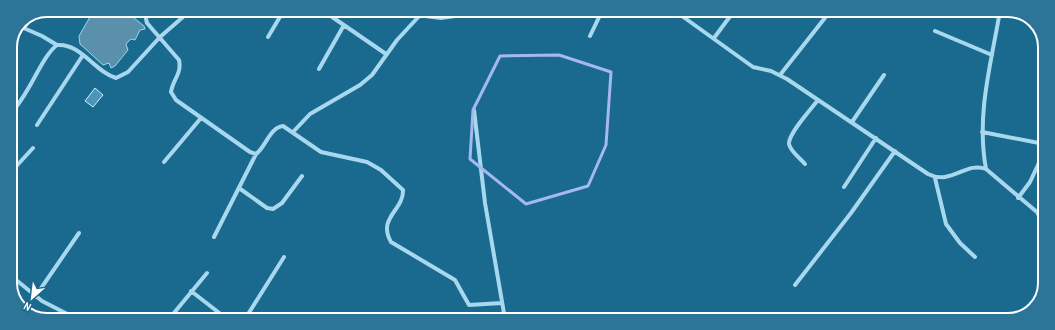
<svg xmlns="http://www.w3.org/2000/svg" width="1055" height="330" font-family="'Archivo Narrow',sans-serif">
<rect width="100%" height="100%" fill="#1a698f"/>
<path fill="#5a90aa" stroke="#9bd7f0" d="M94,10H124L144,26L145,29L140,30L135,40L131,39L126,44L128,50L115,66L111,68L109,63L103,65L80,44L79,36Z"/>
<path fill="#4b97bb" stroke="#cfecfa" d="M95,88L103,95L93,107L85,101Z"/>
<g fill="none" stroke-linecap="round" stroke-linejoin="round">
<path stroke="#a8d8ee" stroke-width="4" d="M147,10L146,19L147,23L179,60C182,74 173,79 171,92L176,100L250,152L256,154C266,147 269,128 283,126L321,152L367,162L381,170L403,190C404,210 377,218 391,242L455,280L469,305L502,303
M322,10L386,54
M421,11L425,16L441,18L489,11
M675,11L753,67L771,71L787,79L928,174C951,186 966,161 986,169L1044,218
M758,11L769,15L775,11
M19,26L42,36L57,45
M24,28L31,17
M935,31L992,55
M590,36L602,11
M268,37L284,10
M714,38L734,11
M319,69L344,25
M780,75L828,14
M474,110L485,203L505,319
M10,114C29,96 41,57 57,45C81,43 95,72 116,78L128,72L160,37L191,10
M852,122L884,75
M37,125L83,55
M293,132L310,114L360,85L372,75L397,40L422,13
M982,132L1044,144
M164,162L201,118
M805,164C800,158 790,151 789,144C788,134 812,108 818,100
M986,169C976,115 991,64 1000,11
M10,173L33,148
M935,178L946,224L960,243L975,257
M844,187L876,138
M239,188L267,208L273,209L282,203L302,176
M1018,198L1030,182L1044,152
M1038,214L1044,205
M214,237L256,154
M10,275L42,301L77,319
M795,285L851,213L895,151
M191,291L227,319
M35,297L79,233
M169,319L207,273
M245,319L284,257"/>
</g>
<path fill="none" stroke="#a5b8ef" stroke-width="3" stroke-linejoin="round" d="M559,55L611,72L606,145L588,186L526,204L470,159L473,110L500,56Z"/>
<path d="M0 0H1055V330H0ZM47 17H1008A30 30 0 0 1 1038 47V283A30 30 0 0 1 1008 313H47A30 30 0 0 1 17 283V47A30 30 0 0 1 47 17Z" fill="#2c7598" fill-rule="evenodd"/>
<path fill="none" stroke="#fff" stroke-width="2" d="M47 17H1008A30 30 0 0 1 1038 47V283A30 30 0 0 1 1008 313H47A30 30 0 0 1 17 283V47A30 30 0 0 1 47 17Z"/>
<g transform="translate(32 298) rotate(208)" stroke="#1a698f" stroke-width="3" paint-order="stroke">
<path d="M0-3L7 15L0 10L-7 15Z" fill="#ffffff"/>
<text y="-6" font-size="11" font-weight="bold" text-anchor="middle" fill="#ffffff">N</text>
</g>
</svg>
